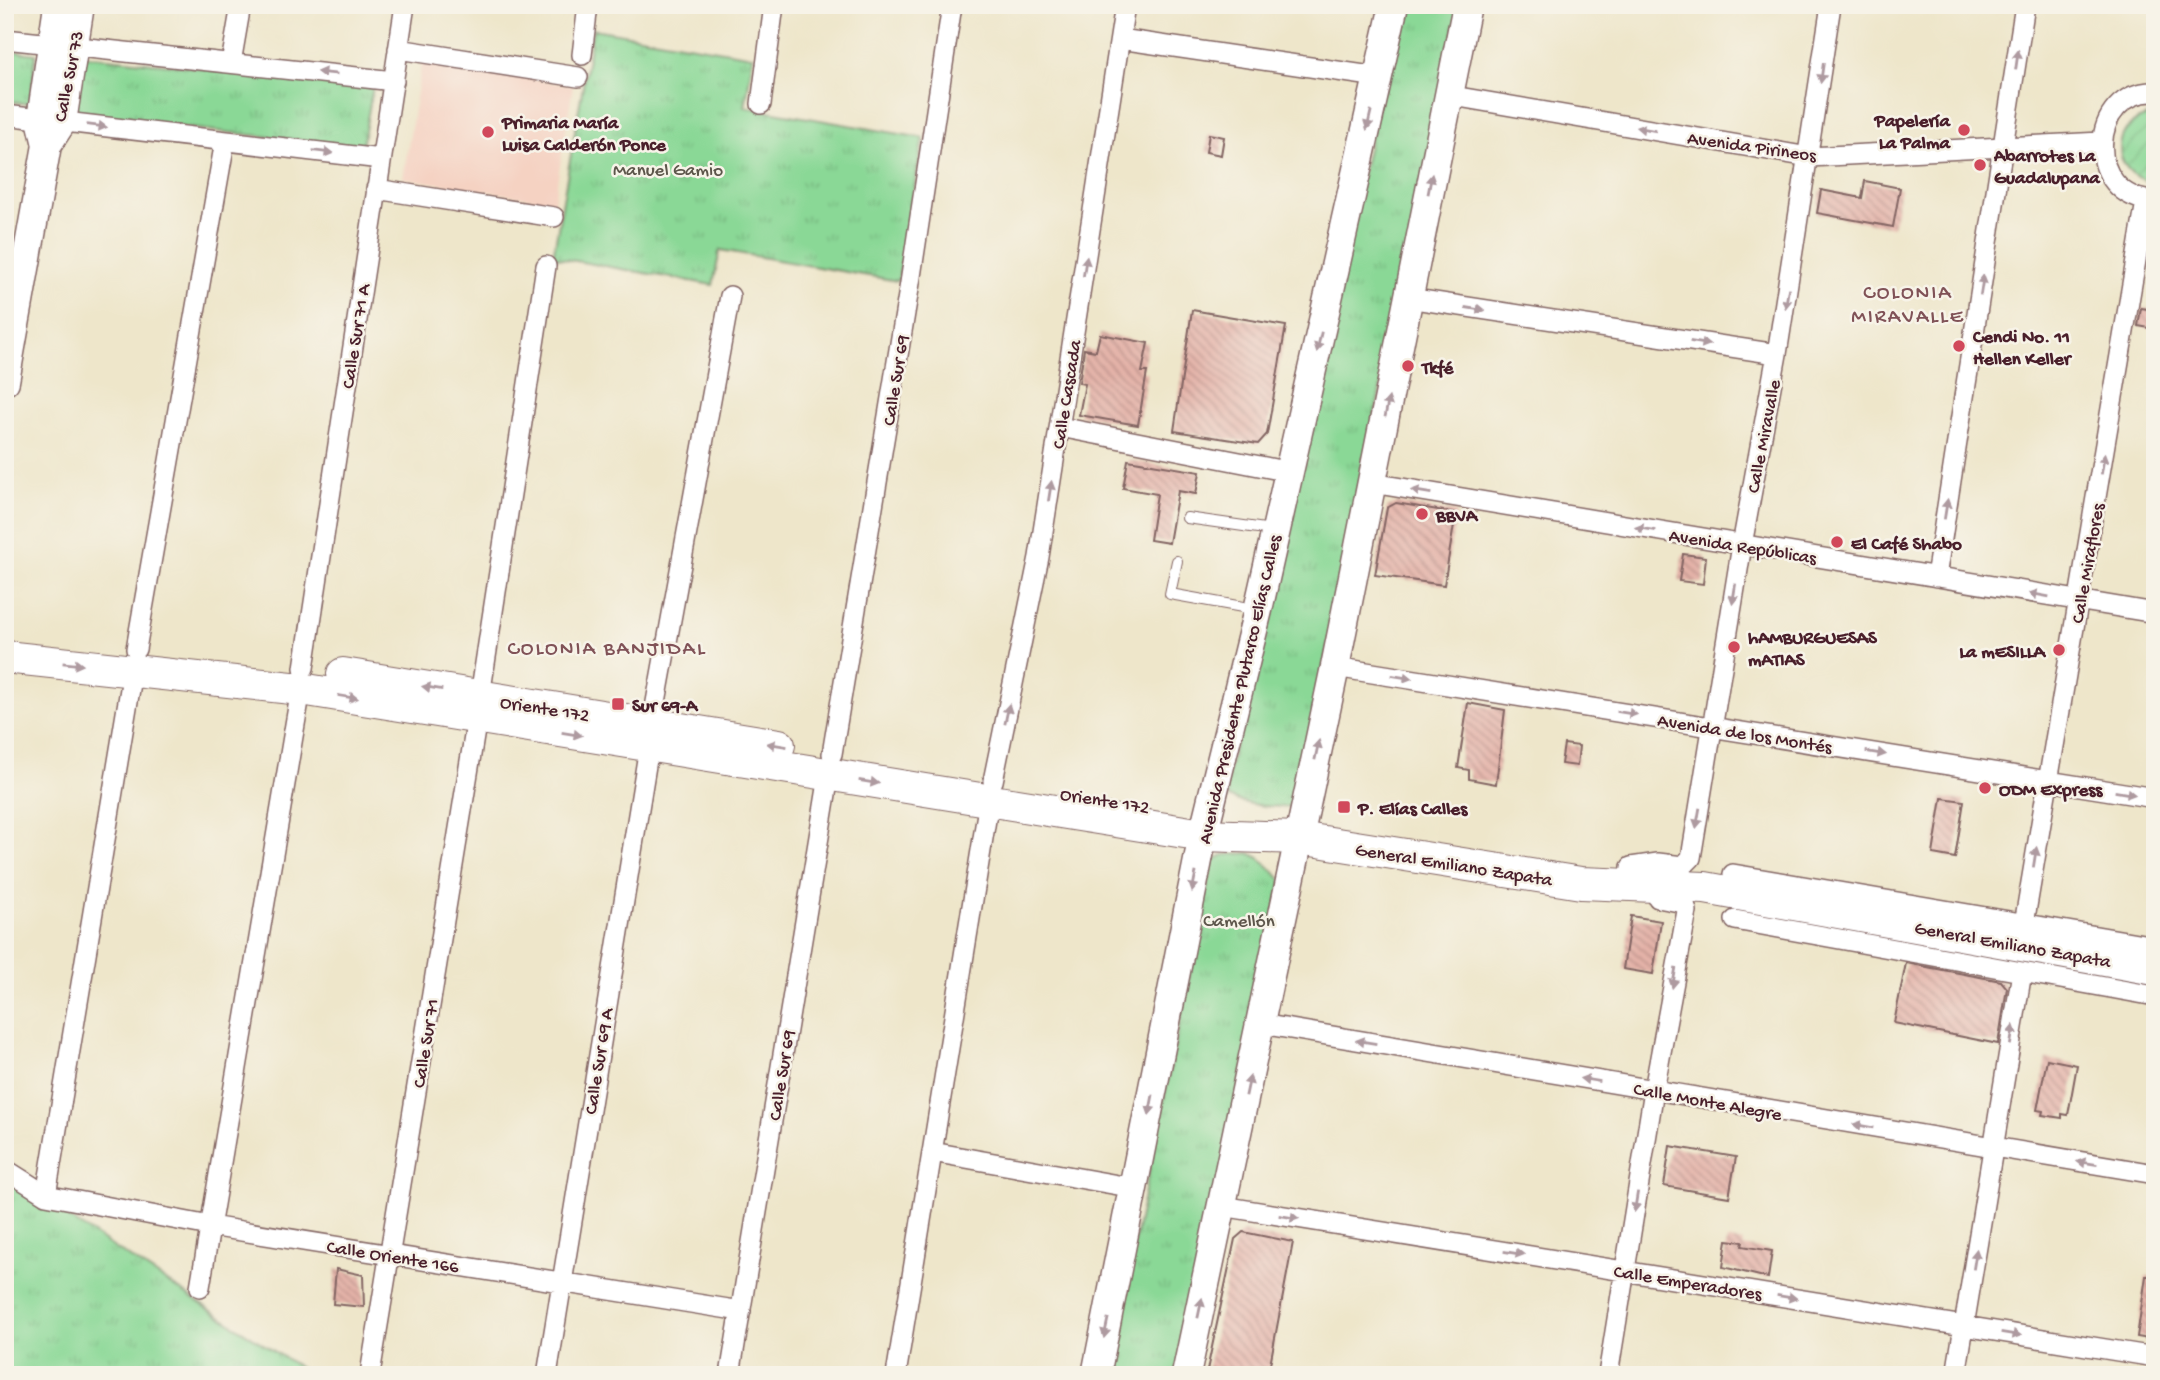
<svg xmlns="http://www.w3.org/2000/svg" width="2160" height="1380" font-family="'Gochi Hand',sans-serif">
<defs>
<pattern id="park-tufts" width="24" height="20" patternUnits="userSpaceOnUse" patternTransform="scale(1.75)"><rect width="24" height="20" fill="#8ad896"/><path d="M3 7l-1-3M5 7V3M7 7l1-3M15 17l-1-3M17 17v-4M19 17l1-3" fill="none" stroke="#79b981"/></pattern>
<pattern id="garden-furrows" width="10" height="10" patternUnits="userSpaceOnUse" patternTransform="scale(1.75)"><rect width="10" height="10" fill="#8ad896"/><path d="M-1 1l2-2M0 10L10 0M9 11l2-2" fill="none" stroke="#79b981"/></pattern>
<pattern id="building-back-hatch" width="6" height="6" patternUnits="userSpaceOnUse" patternTransform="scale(1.75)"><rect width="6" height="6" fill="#e4b2a8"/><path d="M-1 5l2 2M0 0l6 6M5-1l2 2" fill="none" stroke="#bb9089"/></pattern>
</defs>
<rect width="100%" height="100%" fill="#f7f3e8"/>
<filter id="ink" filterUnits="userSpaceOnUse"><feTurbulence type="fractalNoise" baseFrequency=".0143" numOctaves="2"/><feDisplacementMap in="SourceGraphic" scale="14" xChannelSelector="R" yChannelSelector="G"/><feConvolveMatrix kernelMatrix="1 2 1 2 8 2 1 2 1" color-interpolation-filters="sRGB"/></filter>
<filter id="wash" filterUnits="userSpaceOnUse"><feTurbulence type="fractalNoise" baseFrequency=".00686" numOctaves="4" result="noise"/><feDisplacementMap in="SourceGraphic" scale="28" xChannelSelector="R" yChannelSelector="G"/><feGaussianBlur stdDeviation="1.57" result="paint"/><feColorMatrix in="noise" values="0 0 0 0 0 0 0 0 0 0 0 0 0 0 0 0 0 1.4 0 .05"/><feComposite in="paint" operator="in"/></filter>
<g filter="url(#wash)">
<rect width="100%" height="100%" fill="#eee6ca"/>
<path fill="#f5d2c2" d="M422,61L573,86L554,202L403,178Z"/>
<path fill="url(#park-tufts)" stroke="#6a7c60" stroke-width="2" d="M1400,5H1459L1295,806C1272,808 1249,806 1228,797L1226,784Z
M593,29L753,56L745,107L923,138L898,281L720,250L713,285L553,257Z
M5,50L36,54L30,104L5,101Z
M79,55L373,87L362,147L69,115Z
M1249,853L1260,858L1282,880L1180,1375H1107L1213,861L1223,855Z
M5,1177L311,1375H5Z"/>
<path fill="url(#garden-furrows)" stroke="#6a7c60" stroke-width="2" d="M2155,115V182H2152C2108,174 2110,119 2155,115Z"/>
<g id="blocks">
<path fill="url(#building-back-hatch)" d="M1209,134L1224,137L1221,155L1206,152Z
M1865,181L1900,188L1893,227L1817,213L1821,190L1862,198Z
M2141,308L2155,310V329L2138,326Z
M1192,310L1286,326L1267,434L1258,444L1174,431Z
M1100,334L1148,343L1142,372H1147L1138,425L1079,415L1085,384L1079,383L1084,349L1096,351Z
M1128,460L1200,472L1196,494L1178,491L1169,543L1150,540L1157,494L1123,488Z
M1396,503L1456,513L1444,585L1375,575L1387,508Z
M1683,554L1706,557L1703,584L1679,581Z
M1468,703L1505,710L1496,784L1469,779V770L1458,768Z
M1564,744L1579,746L1577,766L1561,764Z
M1942,798L1964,801L1955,858L1933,854Z
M1631,916L1661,921L1653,974L1623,969Z
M1906,963L2001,981L2007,988L1998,1044L1894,1023Z
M2047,1059L2077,1065L2068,1115L2062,1114V1118L2042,1115L2043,1111L2037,1110Z
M1670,1146L1736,1157L1729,1197L1664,1186Z
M1243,1232L1293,1242L1268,1375H1206L1235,1239Z
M1727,1240L1743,1242L1742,1246L1772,1251L1768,1278L1723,1267Z
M336,1269L363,1275L364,1307L333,1304Z
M2146,1276H2155V1340L2137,1337Z"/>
</g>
</g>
<g filter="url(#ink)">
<use href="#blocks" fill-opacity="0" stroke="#836563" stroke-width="2"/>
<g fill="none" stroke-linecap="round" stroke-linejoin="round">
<g stroke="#836563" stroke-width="12">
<path id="lane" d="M1187,518L1272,530
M1177,561L1170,594L1254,609"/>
</g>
<g stroke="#836563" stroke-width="22">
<path id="street" d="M5,39L394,81
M1120,39L1378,77
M398,49L578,77
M582,55L588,5
M231,63L241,5
M2155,92C2088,90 2082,198 2155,201
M1447,95L1809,157L2101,142
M761,104L774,5
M5,115L381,159
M376,189L554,217
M1408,298L1777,354
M1060,427L1290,472
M1372,483L2155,613
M1936,577L2025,5
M136,649L225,141
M1335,667L2155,798
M304,668L405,5
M480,696L546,266
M652,724L730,296
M832,754L910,283L952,5
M993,781L1039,557L1125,5
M1631,867L1658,863L1683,866L1691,858L1742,545L1777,354L1831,5
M1733,874L2155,946
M1735,920L2155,996
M2024,924L2146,201
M1261,1024L2155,1174
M932,1152L1135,1188
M5,1169L46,1195L210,1226L741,1311
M46,1195L133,671
M1222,1206L2155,1357
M200,1287L301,689
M371,1368L477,718
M547,1375L649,747
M730,1375L829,776
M896,1375L989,801
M1608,1375L1654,1090L1687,911L1684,903L1658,898
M1956,1375L2022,972"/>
</g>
<g stroke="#836563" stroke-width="31">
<path id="secondary" d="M47,145L62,122L80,5
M5,381L47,145L41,119L58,5
M1096,1375L1203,835L1258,610L1394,5
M1186,1375L1335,667L1467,5"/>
</g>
<g stroke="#836563" stroke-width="34">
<path id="primary" d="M5,657L301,689L1203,835L1299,838L1581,883L1705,888L2155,969
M343,674L779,745"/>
</g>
<use href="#lane" stroke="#fff" stroke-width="10"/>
<use href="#street" stroke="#fff" stroke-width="19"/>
<use href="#secondary" stroke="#fff" stroke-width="28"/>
<use href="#primary" stroke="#fff" stroke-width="32"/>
</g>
<defs><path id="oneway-solid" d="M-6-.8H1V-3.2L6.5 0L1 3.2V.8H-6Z" transform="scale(1.75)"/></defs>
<g fill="#ae9aa0">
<use href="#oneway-solid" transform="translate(2017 60) rotate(-82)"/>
<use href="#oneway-solid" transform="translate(327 73) rotate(-174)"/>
<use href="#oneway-solid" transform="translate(1822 73) rotate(98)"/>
<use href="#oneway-solid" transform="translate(1369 120) rotate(103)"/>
<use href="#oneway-solid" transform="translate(97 126) rotate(7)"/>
<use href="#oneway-solid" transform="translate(1646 129) rotate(-170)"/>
<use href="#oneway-solid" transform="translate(323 152) rotate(7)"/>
<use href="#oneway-solid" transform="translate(1430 184) rotate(-79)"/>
<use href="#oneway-solid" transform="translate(1085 266) rotate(-81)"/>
<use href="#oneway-solid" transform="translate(1982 285) rotate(-81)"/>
<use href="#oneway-solid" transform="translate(1787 298) rotate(99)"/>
<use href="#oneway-solid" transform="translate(1475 309) rotate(9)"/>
<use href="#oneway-solid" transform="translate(1319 342) rotate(103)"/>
<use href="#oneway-solid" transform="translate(1700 343) rotate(9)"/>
<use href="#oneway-solid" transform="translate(1387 407) rotate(-79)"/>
<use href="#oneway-solid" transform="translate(2103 464) rotate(-81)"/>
<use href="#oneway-solid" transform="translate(1050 491) rotate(-81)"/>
<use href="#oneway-solid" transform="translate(1421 492) rotate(-171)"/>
<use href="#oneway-solid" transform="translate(1946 509) rotate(-81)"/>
<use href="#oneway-solid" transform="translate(1645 529) rotate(-171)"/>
<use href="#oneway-solid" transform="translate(1734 594) rotate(99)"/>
<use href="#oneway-solid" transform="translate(2039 595) rotate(-170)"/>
<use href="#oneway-solid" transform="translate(73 664) rotate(6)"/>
<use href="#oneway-solid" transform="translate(1402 677) rotate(9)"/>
<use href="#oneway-solid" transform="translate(432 688) rotate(-171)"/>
<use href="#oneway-solid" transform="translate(348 697) rotate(9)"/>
<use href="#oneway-solid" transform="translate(1627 713) rotate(9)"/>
<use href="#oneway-solid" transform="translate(1007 714) rotate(-78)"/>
<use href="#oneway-solid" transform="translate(572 734) rotate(9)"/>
<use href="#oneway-solid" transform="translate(777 745) rotate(-171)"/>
<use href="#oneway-solid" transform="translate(1317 750) rotate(-78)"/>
<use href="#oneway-solid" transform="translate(1876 753) rotate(9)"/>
<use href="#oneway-solid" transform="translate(869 782) rotate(9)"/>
<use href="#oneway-solid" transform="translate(2125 793) rotate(9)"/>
<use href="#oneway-solid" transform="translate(1698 818) rotate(100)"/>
<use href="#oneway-solid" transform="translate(2035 857) rotate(-81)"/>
<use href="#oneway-solid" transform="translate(1194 882) rotate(101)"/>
<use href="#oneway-solid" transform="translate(1674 978) rotate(100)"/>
<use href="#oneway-solid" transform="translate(2012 1035) rotate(-81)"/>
<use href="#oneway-solid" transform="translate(1366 1042) rotate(-171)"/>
<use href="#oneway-solid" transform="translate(1590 1080) rotate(-171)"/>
<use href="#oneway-solid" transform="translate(1248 1086) rotate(-78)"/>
<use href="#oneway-solid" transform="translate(1151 1105) rotate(101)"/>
<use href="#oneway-solid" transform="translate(1863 1126) rotate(-170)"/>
<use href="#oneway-solid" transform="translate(2087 1163) rotate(-171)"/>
<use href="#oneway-solid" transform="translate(1636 1202) rotate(99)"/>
<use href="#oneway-solid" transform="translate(1289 1217) rotate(9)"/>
<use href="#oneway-solid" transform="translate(1514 1253) rotate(9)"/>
<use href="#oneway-solid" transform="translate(1975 1259) rotate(-81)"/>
<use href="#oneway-solid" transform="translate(1787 1297) rotate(9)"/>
<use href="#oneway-solid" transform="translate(1200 1308) rotate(-78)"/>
<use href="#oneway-solid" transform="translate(1106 1328) rotate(102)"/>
<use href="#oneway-solid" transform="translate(2011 1334) rotate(9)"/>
</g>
</g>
<g fill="#d1495b" stroke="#f7f3e8" stroke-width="2.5">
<circle cx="1964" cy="130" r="7"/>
<circle cx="488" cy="132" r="7"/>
<circle cx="1980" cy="165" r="7"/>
<circle cx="1959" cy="346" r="7"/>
<circle cx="1408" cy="366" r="7"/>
<circle cx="1422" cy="514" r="7"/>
<circle cx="1837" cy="542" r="7"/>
<circle cx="1734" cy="647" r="7"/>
<circle cx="2059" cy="650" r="7"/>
<rect x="611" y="697" width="14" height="14" rx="3.5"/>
<circle cx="1985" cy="788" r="7"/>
<rect x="1337" y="800" width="14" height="14" rx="3.5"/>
</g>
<g text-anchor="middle" stroke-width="5" stroke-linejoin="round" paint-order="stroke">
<g font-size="19" fill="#4a1f2b" stroke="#f7f3e8">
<text transform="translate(67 76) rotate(-79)" y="7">Calle Sur 73</text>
<text transform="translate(1752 145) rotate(8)" y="7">Avenida Pirineos</text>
<text transform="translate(354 336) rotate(-81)" y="7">Calle Sur 71 A</text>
<text transform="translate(894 380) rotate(-81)" y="7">Calle Sur 69</text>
<text transform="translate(1065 394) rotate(-81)" y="7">Calle Cascada</text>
<text transform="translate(1762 436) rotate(-79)" y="7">Calle Miravalle</text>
<text transform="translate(1743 545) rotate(9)" y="7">Avenida Repúblicas</text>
<text transform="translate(2086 563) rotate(-80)" y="7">Calle Miraflores</text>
<text transform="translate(1238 689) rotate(-77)" y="7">Avenida Presidente Plutarco Elías Calles</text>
<text transform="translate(545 707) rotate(9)" y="7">Oriente 172</text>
<text transform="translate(1745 732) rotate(9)" y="7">Avenida de los Montés</text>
<text transform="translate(1105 799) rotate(9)" y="7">Oriente 172</text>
<text transform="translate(1454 863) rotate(9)" y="7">General Emiliano Zapata</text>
<text transform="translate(2013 943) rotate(10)" y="7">General Emiliano Zapata</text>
<text transform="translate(424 1043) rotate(-81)" y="7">Calle Sur 71</text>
<text transform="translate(597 1061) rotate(-81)" y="7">Calle Sur 69 A</text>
<text transform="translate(780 1075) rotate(-81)" y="7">Calle Sur 69</text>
<text transform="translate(1708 1100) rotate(10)" y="7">Calle Monte Alegre</text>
<text transform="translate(393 1255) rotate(9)" y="7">Calle Oriente 166</text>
<text transform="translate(1688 1281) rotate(9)" y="7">Calle Emperadores</text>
</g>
<g font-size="19" font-weight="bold" fill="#4a1f2b" stroke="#f7f3e8" text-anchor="start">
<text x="1950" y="126" text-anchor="end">Papelería<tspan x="1950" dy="22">La Palma</tspan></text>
<text x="502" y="128">Primaria María<tspan x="502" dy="22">Luisa Calderón Ponce</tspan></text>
<text x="1994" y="161">Abarrotes La<tspan x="1994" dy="22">Guadalupana</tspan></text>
<text x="1973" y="342">Cendi No. 11<tspan x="1973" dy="22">Hellen Keller</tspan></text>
<text x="1422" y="373">Tkfé</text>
<text x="1436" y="521">BBVA</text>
<text x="1851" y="549">El Café Shabo</text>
<text x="1748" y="643">hAMBURGUESAS<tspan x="1748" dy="22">mATIAS</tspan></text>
<text x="2045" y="657" text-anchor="end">La mESILLA</text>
<text x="632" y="711">Sur 69-A</text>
<text x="1999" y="795">ODM Express</text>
<text x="1358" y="814">P. Elías Calles</text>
</g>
<g font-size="19" fill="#5d564b" stroke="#f7f3e8">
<text x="668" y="175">Manuel Gamio</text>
<text x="1239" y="926">Camellón</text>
</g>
<g font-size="21" letter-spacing="2" fill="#805257" stroke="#f7f3e8">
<text x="1908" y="298">COLONIA<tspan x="1908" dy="24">MIRAVALLE</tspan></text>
<text x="607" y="654">COLONIA BANJIDAL</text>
</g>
</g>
<rect width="2160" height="1380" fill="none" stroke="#f7f3e8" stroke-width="28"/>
</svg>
